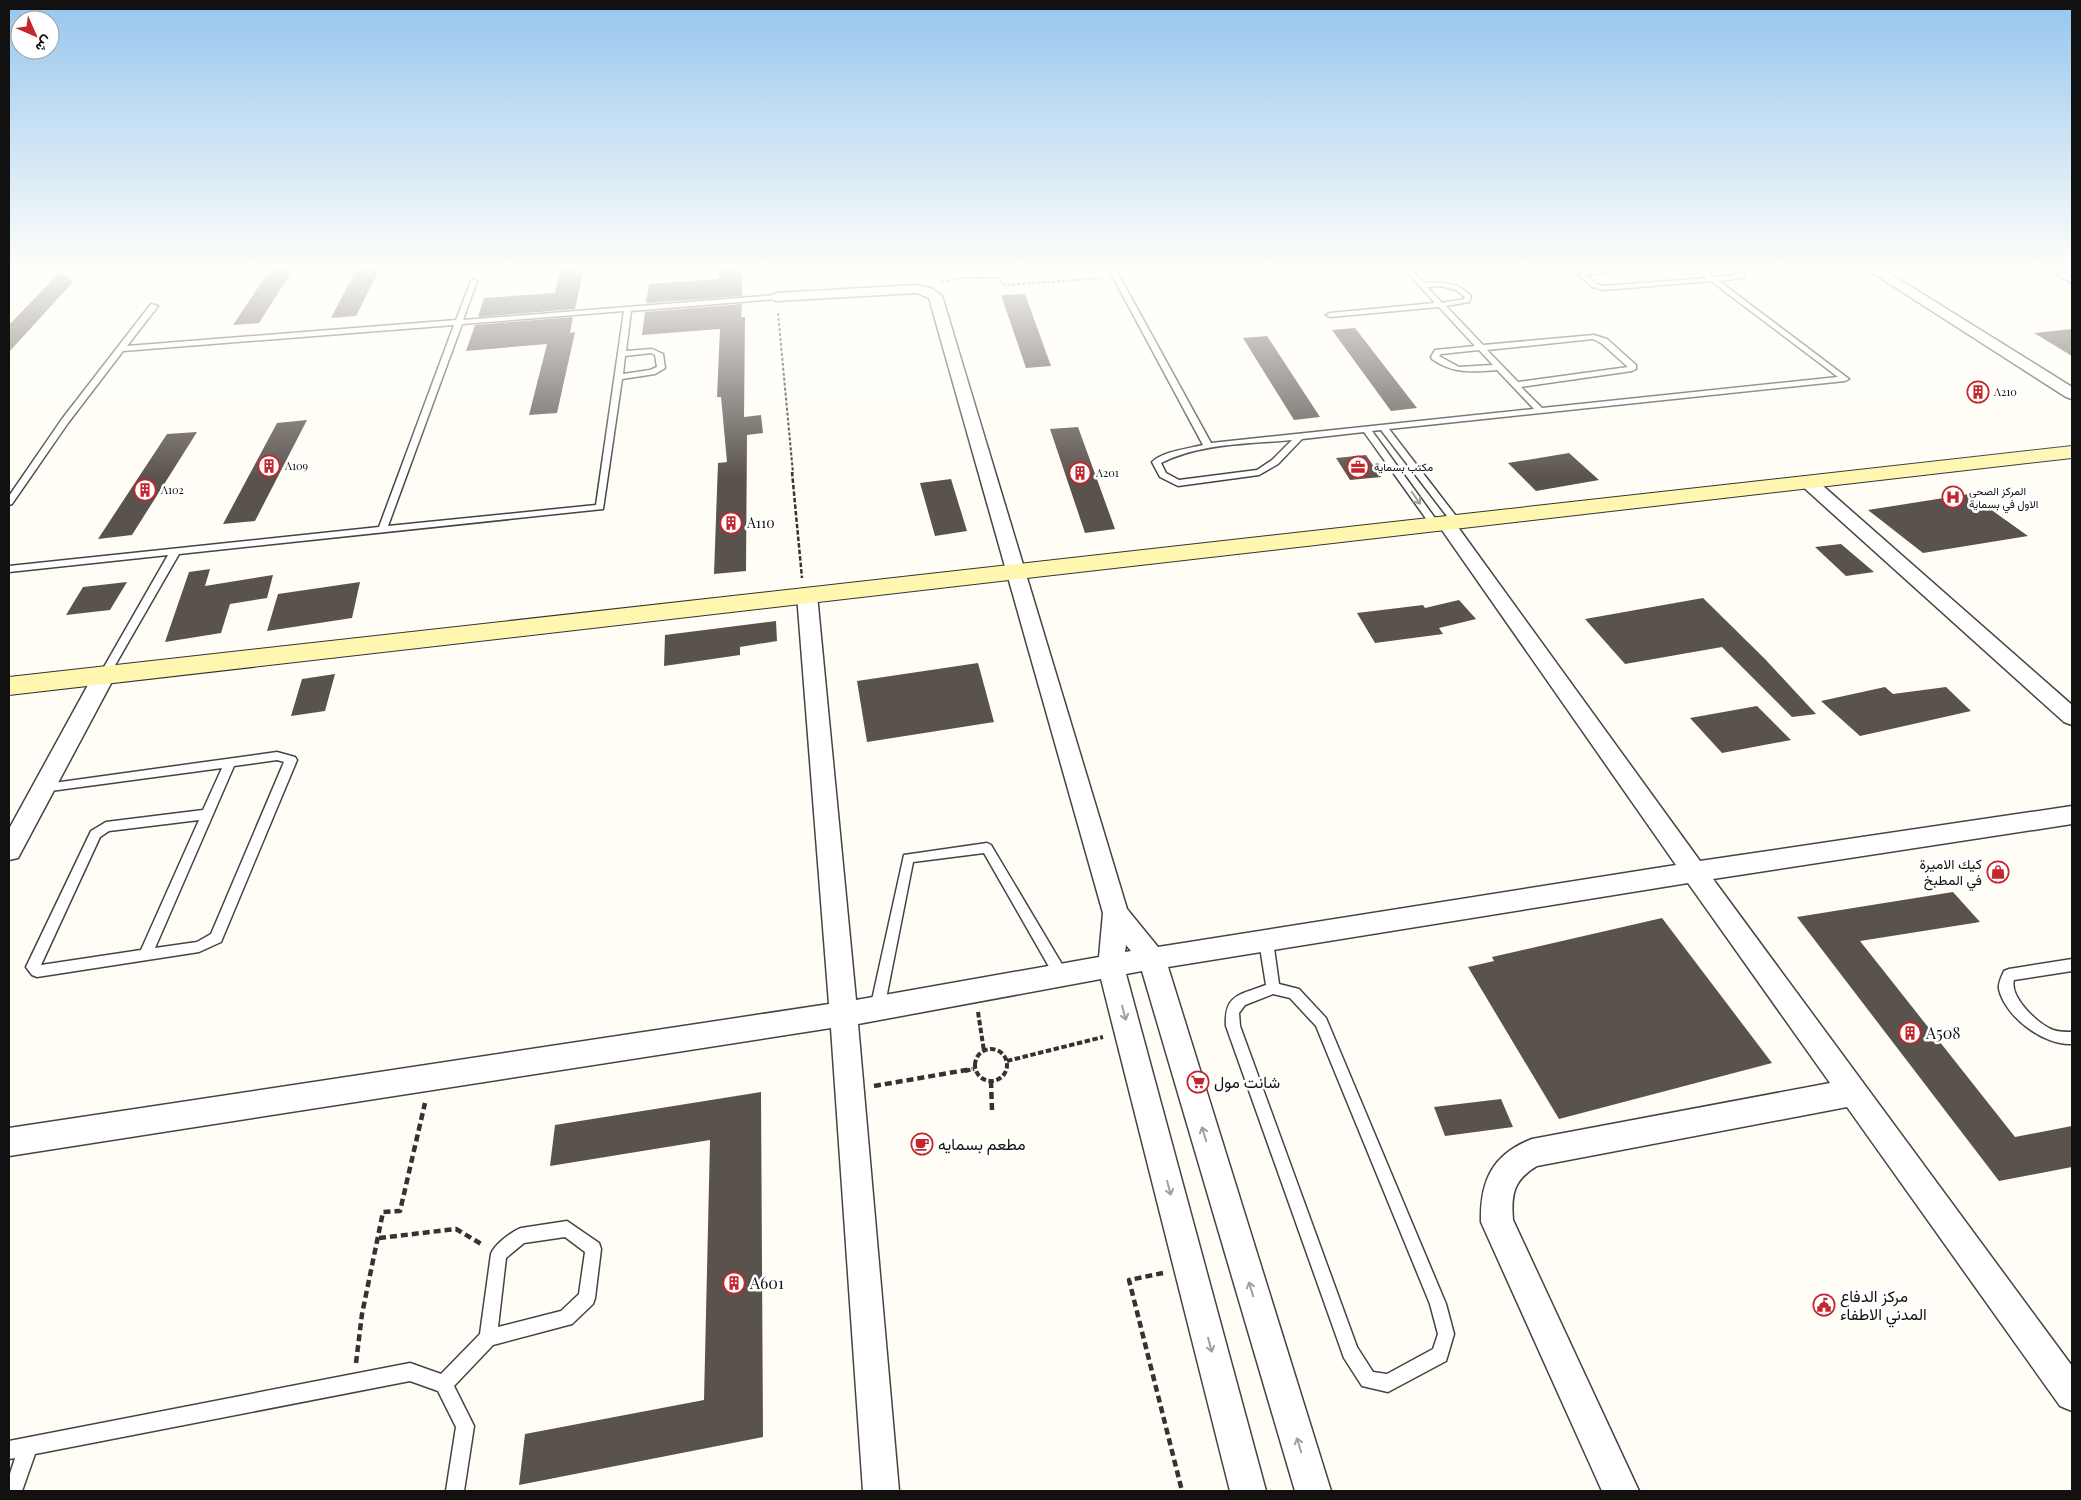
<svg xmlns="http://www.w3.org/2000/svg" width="2081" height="1500" font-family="'Playfair Display',Vazirmatn,serif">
<rect width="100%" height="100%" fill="#fffdf5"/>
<path fill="#5a524d" d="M271,268H294L259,323L233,325Z
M357,268H380L356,316L331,318Z
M561,268H584L575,309L478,317L484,298L555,293Z
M719,268H742V296L646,303L649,284L719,279Z
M61,271L73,282L9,352V325Z
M1025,294L1051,366L1026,368L1001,295Z
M742,304L741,317H745L744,417L761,415L763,433L747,435L746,571L714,574L718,463L727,462L721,397H717L720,329L642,335L645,312Z
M573,317L570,333L575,332L557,413L529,415L547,344L466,351L475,325Z
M1355,328L1417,408L1391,411L1332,330Z
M2072,329V356L2034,333Z
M1267,336L1320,417L1294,420L1243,338Z
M307,420L255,521L223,524L277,423Z
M1078,427L1115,529L1085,533L1050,429Z
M197,432L132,535L98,539L167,434Z
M1569,453L1599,480L1536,491L1508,463Z
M1366,455L1381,477L1350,480L1336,458Z
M951,479L967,531L935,536L920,483Z
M1969,494L2028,536L1923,553L1868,510Z
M1841,544L1874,572L1846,576L1815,547Z
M210,569L205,586L273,575L267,598L230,604L221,633L165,642L189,572Z
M127,582L110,610L66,615L83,587Z
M360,582L352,618L267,631L278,594Z
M1703,598L1765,659L1816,714L1792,717L1722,647L1625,664L1585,619Z
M1459,600L1476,619L1439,628L1443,634L1375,643L1357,613L1423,605L1425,608Z
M776,621L777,641L740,647V655L664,666L665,635Z
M978,663L994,722L867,742L857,681Z
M335,674L325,711L291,716L302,679Z
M1885,687L1893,694L1946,687L1971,711L1860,736L1821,701Z
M1757,706L1791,740L1722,753L1690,718Z
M1953,892L1980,922L1860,941L2015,1137L2072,1126V1167L1999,1181L1797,917Z
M1662,918L1772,1063L1559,1119L1468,967L1494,961L1492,957Z
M761,1092L763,1437L519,1485L525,1434L704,1400L710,1140L550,1166L555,1125Z
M1501,1099L1513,1127L1445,1136L1434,1107Z"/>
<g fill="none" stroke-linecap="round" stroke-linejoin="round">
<g stroke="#444" stroke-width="3">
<path id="lane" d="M1108,268H1115L1211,443L1534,409L1497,370C1472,372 1453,374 1432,359L1431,357L1435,350L1475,346L1439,307L1330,317L1326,315L1330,313L1435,303L1403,268H1410L1424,283C1443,282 1457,282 1471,296L1469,302L1446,306L1483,345L1594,335L1607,339L1636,365V369L1632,371L1521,387L1542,408L1838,377L1711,281L1604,290L1592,287L1579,275C1589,265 1612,268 1626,268L1586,275L1596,284L1604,286L1707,278L1695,268H1703L1714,277L1738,275L1730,268H1738L1744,274L1743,278L1719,281L1849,379L1845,381L1389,429L1459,520L1461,522L1456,525L1453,524L1381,430L1372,431L1440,525L1435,528L1432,527L1364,432L1302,439L1278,464L1259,475L1178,486L1160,477L1152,462C1164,451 1187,449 1203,445ZM1442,286L1456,290L1465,297L1464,299L1442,303L1427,287ZM1593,339L1601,343L1628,367L1518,382L1487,350ZM1479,350L1493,365L1459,367L1439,356L1441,354ZM1292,440L1272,460L1257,470L1179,480L1166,473L1161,463C1200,443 1249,444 1292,440Z
M2047,268H2056L2072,278V283Z
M474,279L477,281L463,320L776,295L780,297L776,299L631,311L626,351L652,349L663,354L665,368L655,374L622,379L603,509L179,554L110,674L105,678L100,674L168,555L9,572V566L379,527L454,325L123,351L68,423L12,504L9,505V496L62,419L151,304L158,306L127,346L456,320L471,281ZM624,311L596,505L388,526L462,324ZM651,353L655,355L657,367L650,370L623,374L625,356Z
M277,752L295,757L297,760L221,942L199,952L37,977L32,975L26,967L91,831L106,822L203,810L222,768L43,792L39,791L37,788L39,785ZM277,760L284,762L211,934L197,942L155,948L234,766ZM199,820L141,950L41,965L100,837L109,831Z
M987,843L991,845L1066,971L1068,975L1066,979L1061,981L1056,979L984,853L913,862L884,1009L882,1013L877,1015L872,1013L870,1009L904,855Z
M1266,936L1271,937L1273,941L1279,984L1299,989L1326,1018L1446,1304L1454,1334L1446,1361L1388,1392L1362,1386L1344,1358L1226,1026C1224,994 1240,995 1266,985L1259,941L1261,937ZM1273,994L1290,998L1316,1026L1430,1304L1438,1334L1433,1349L1387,1374L1373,1372L1357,1347L1240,1026L1239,1013L1245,1005Z
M2072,959V971L2014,980C2009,997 2038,1024 2053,1030C2059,1032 2066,1032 2072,1032V1044C2045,1046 2005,1017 1999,989C1998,983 2002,976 2004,971L2009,969Z
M567,1221L599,1243L601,1249L595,1298L593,1304L572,1324L493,1345L454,1386L474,1426L464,1491H446L456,1427L438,1391L410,1381L35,1454L22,1491H9V1477L15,1458L9,1459V1441L410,1363L441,1374L480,1334L491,1254C495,1244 511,1232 521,1228ZM565,1237L585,1252L579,1294L561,1311L498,1327L506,1258L524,1243Z"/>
</g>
<g stroke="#444" stroke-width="3">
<path id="street" d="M1865,268H1881L2072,387V399L2066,397Z
M917,285L931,288L942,296L1127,909L1158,947L1676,865L1437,523L1440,519L1446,518L1452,519L1700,861L2072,806V824L1713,879L2072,1366V1411L2060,1406L1847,1107L1537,1166C1513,1180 1511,1195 1513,1220L1639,1491H1602L1481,1222C1480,1180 1493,1154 1532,1139L1830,1083L1688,883L1168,967L1331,1491H1295L1142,971L1126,974L1266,1491H1230L1101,979L858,1024L899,1491H863L831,1028L9,1156V1128L829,1004L797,595L800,591L807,589L814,591L817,595L856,1000L1099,957L1103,913L929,298L917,293L776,301L769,297L776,293ZM1126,945L1131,951L1125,952Z
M1808,477L1814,478L2072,705V725L2064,722L1802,486L1799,482L1802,478Z
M105,667L112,669L116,674L18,858L9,860V829L94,674L98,669Z"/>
</g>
<g stroke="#333" stroke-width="2">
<path id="secondary" d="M2072,446V458L9,695V677Z"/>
</g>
<path stroke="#333" stroke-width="2" stroke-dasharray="3 2" stroke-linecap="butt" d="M941,282L961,278H998L1002,284L1009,285L1100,278
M778,313L793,473"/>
<path stroke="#333" stroke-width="2.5" stroke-dasharray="4.5 2" stroke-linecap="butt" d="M792,472L802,578"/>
<path stroke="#333" stroke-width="4" stroke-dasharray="5.5 2.5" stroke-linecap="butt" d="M978,1012L984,1051
M975 1065a16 16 0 1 1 32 0a16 16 0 1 1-32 0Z
M1007,1061L1103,1037
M965,1071L974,1069"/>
<path stroke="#333" stroke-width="4.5" stroke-dasharray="7 4" stroke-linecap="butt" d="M991,1081L992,1110
M874,1086L972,1069
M379,1238L456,1229L483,1245
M1163,1273L1129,1280L1182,1491
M356,1363L362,1314L383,1212L400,1211L425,1103"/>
<use href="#lane" fill="#fff" fill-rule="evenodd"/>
<use href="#street" fill="#fff" fill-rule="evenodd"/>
<use href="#secondary" fill="#fff6b0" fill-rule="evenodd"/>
</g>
<defs><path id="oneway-shaft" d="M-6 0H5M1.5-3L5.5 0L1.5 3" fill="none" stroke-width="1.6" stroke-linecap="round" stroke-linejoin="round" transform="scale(1.25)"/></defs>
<g stroke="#a0a0a0">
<use href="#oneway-shaft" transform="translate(1416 498) rotate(55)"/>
<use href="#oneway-shaft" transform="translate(1124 1013) rotate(75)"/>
<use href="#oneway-shaft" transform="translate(1204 1134) rotate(-107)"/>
<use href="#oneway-shaft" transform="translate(1169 1188) rotate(75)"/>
<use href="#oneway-shaft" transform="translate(1251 1289) rotate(-107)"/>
<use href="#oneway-shaft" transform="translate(1210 1345) rotate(75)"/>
<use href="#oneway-shaft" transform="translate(1299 1445) rotate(-107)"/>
</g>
<linearGradient id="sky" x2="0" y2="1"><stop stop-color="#95c6ee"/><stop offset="0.56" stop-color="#fffefa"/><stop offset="1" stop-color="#fffefa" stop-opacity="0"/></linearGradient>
<rect width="2081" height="478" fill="url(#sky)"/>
<defs>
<g id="building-ring" transform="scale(1.125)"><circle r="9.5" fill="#fff" stroke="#c4262e" stroke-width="1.5"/><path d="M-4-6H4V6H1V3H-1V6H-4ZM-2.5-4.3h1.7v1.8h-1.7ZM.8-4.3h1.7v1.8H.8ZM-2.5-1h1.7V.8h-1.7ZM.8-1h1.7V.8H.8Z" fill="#c4262e"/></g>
<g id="office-ring" transform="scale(1.125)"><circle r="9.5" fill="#fff" stroke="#c4262e" stroke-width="1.5"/><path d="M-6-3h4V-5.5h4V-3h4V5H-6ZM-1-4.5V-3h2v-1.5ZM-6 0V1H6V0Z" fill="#c4262e"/></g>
<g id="hospital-ring" transform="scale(1.125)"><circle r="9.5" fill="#fff" stroke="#c4262e" stroke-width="1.5"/><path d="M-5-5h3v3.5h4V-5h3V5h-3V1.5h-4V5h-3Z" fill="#c4262e"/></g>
<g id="shop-ring" transform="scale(1.125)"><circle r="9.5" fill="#fff" stroke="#c4262e" stroke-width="1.5"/><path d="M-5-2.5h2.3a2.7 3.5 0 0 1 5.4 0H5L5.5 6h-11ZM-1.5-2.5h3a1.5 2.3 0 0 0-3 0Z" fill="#c4262e"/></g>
<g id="supermarket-ring" transform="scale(1.125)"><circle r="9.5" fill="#fff" stroke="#c4262e" stroke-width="1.5"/><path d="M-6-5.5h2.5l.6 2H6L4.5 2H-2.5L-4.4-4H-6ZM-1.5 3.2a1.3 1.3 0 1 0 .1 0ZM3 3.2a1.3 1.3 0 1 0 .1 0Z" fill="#c4262e"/></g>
<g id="cafe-ring" transform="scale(1.125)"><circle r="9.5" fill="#fff" stroke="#c4262e" stroke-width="1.5"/><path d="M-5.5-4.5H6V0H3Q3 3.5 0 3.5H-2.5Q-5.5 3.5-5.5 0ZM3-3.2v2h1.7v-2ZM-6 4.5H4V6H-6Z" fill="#c4262e"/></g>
<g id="civic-ring" transform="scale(1.125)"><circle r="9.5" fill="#fff" stroke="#c4262e" stroke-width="1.5"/><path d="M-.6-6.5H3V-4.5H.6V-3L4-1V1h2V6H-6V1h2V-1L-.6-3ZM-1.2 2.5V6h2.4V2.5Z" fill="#c4262e"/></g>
</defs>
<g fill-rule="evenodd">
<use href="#building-ring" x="1978" y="392"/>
<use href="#building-ring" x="269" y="466"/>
<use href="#office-ring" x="1358" y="467"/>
<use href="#building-ring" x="1080" y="473"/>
<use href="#building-ring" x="145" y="490"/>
<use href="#hospital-ring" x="1953" y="497"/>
<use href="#building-ring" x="731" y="523"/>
<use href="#shop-ring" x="1998" y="872"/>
<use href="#building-ring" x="1910" y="1033"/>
<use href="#supermarket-ring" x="1198" y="1082"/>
<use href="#cafe-ring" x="922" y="1144"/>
<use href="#building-ring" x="734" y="1283"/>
<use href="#civic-ring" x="1824" y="1305"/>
</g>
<g text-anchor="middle" stroke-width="5" stroke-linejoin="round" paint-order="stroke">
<g font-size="11" fill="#111" stroke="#fff" text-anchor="start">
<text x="1994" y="396">A210</text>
<text x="285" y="470">A109</text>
<text x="1374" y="471">مكتب بسماية</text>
<text x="1096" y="477">A201</text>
<text x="161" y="494">A102</text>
<text x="1969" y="495">المركز الصحي<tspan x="1969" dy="13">الاول في بسماية</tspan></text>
</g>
<g font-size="14" fill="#111" stroke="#fff" text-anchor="start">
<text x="747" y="528">A110</text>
<text x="1982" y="869" text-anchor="end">كيك الاميرة<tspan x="1982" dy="16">في المطبخ</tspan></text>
</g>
<g font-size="16" fill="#111" stroke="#fff" text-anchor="start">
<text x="1926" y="1039">A508</text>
<text x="1214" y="1088">شانت مول</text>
<text x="938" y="1150">مطعم بسمايه</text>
<text x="750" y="1289">A601</text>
<text x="1840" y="1302">مركز الدفاع<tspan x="1840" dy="18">المدني الاطفاء</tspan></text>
</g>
</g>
<rect width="2081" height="1500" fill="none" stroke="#111111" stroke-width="20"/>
<g transform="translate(35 35) rotate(135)"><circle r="24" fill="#ffffff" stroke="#a0a0a0"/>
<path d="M0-4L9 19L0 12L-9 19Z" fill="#c4262e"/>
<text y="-8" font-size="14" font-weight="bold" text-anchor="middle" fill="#111111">ش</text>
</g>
</svg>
